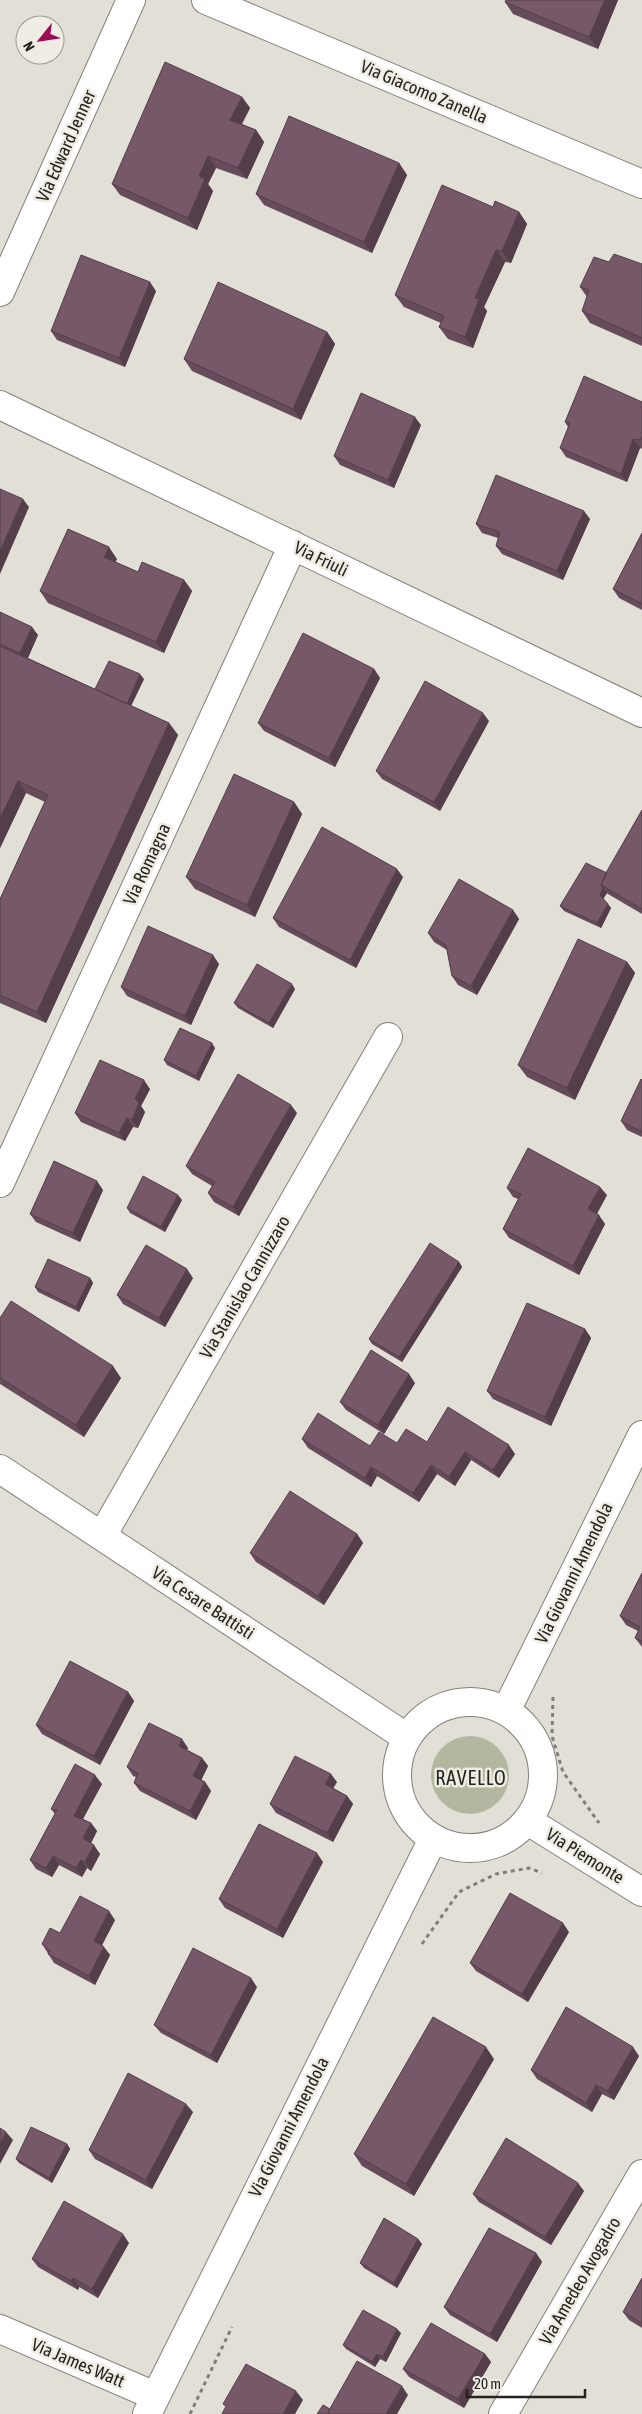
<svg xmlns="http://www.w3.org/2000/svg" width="642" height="2414" font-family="'Asap Condensed',sans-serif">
<rect width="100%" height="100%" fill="#e2dfd6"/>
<path fill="#b3b7a0" d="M431 1775a39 39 0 1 1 78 0a39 39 0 1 1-78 0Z"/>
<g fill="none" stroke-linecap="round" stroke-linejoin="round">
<g stroke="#838078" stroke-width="30">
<path id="minor" d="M206,0L642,184
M0,292L131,0
M0,405L642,713
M0,1183L293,545
M102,1536L388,1037
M528,1821L642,1892
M0,2329L155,2396
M503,2414L642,2174"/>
</g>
<g stroke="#838078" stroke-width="30">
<path id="tertiary" d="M0,1469L406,1737
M397 1775a73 73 0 1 1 146 0a73 73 0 1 1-146 0Z
M506,1711L642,1435
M147,2414L433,1839"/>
</g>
<path stroke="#807e79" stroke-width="3" stroke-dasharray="4 4" stroke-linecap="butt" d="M553,1697L552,1736L563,1772L599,1823
M422,1944L459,1892L496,1874L529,1868L542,1873
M190,2414L232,2327"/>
<use href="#minor" stroke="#fff" stroke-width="28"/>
<use href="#tertiary" stroke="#fff" stroke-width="28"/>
</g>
<path fill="#664c5a" d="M506,0H618L598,49L513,14L505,2Z
M242,97L250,108L242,124L256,130L264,142L247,179L216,168L208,184L213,191L197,230L120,195L112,184Z
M399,163L407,175L372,253L264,205L256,194Z
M493,207L519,212L527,224L511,263L505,262L484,307L487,311L473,348L448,339L439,327L441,323L404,307L395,295Z
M642,264V346L590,323L582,311L587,297L580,287Z
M156,291L125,367L57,340L51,331Z
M327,332L335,344L301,420L192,371L184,359Z
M642,402V449L640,448L627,482L566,457L560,448L568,427L565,422Z
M421,425L394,488L340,465L334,456Z
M590,519L563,580L502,554L496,546L498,538L482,533L476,524Z
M642,533V610L619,598L613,589Z
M117,559L115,562L138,572L184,580L192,591L164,653L48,603L40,591Z
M0,612L38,635L28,658L95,689L144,679L131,706L169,723L178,735L46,1023L0,1003V899L45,802L26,793L0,848Z
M374,669L380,678L335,767L264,731L258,723Z
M489,721L440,811L382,779L376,771Z
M294,802L302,814L255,917L195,889L186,877Z
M642,810V914L608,894L607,893L603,899L611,908L601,928L564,911L560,906L607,873Z
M403,877L356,968L279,927L273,918Z
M513,910L519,919L477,995L458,985L452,976L447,950L434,942L428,933Z
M627,962L635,973L575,1100L527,1077L518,1065Z
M219,964L191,1025L127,996L121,987Z
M295,989L273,1028L238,1008L234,1003Z
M215,1048L199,1081L167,1065L164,1060Z
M642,1080V1137L627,1130L621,1121Z
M150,1089L141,1106L145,1112L138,1128L133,1127L125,1141L81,1122L75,1113Z
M297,1113L239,1216L214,1202L208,1193L212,1186L192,1174L186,1166Z
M507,1188L607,1195L597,1214L605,1224L579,1275L509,1238L503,1229L518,1199L513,1197Z
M103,1190L80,1242L36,1222L30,1214Z
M182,1200L165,1232L130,1213L127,1208Z
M459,1262L462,1267L402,1362L372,1344L369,1339Z
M90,1278L93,1283L79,1312L38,1292L35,1287Z
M193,1278L165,1327L123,1304L117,1295Z
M0,1318L121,1378L84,1437L0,1384Z
M585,1329L591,1338L551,1426L493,1399L487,1391Z
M415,1383L384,1434L346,1410L340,1402Z
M302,1439L370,1446L397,1443L427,1442L515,1454L499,1478L471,1460L455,1486L437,1474L419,1502L377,1476L371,1487L308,1448Z
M357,1534L363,1543L324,1605L256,1562L250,1553Z
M642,1573V1647L635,1638L638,1631L626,1625L620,1616Z
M128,1692L134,1701L100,1765L42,1734L36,1725Z
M188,1748L187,1750L202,1758L208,1766L201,1780L205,1782L211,1791L196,1820L140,1791L134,1783L136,1777L133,1776L127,1767Z
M337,1782L333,1788L347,1796L353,1804L333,1842L276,1813L270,1804Z
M102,1784L83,1819L91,1823L97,1831L91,1843L100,1854L91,1871L87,1868L82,1877L59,1865L52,1877L36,1869L30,1860L55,1814L51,1809Z
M323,1862L283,1938L225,1908L219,1899Z
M115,1920L102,1945L110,1955L95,1985L54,1963L42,1944L60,1933Z
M569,1932L528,2002L476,1971L470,1963Z
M257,1987L217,2063L161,2033L154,2025Z
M639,2056L614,2100L602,2094L592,2112L537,2079L531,2070Z
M494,2059L414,2196L362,2166L354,2154Z
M193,2112L152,2189L95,2159L89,2150Z
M67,2144L70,2149L52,2183L19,2163L16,2159Z
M584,2191L551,2245L479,2202L473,2194Z
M418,2239L422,2244L397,2288L364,2268L360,2263Z
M129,2243L98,2298L79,2287L78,2290L38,2267L32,2259Z
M536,2253L542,2262L497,2342L450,2315L444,2307Z
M642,2278V2328L629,2320L623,2312Z
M401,2333L386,2362L380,2359L375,2367L346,2349L343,2345Z
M485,2354L491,2362L464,2408L409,2377L403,2369Z"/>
<path fill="#533e4a" d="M605,0H618L598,49L589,37Z
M242,97L250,108L238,131L230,120Z
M256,130L264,142L247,179L238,168Z
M208,156L216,168L208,184L213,191L197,230L188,218L199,176Z
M399,163L407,175L372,253L364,242Z
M519,212L527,224L511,263L502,251Z
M496,250L505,262L484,307L487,311L473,348L465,337L475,298Z
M150,282L156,291L125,367L119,358Z
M327,332L335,344L301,420L293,409Z
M415,417L421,425L394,488L388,480Z
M633,439L640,448L627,482L621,474Z
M23,499L29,507L0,574V551Z
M584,511L590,519L563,580L557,571Z
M109,547L117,559L112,569L104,557Z
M184,580L192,591L164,653L156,642Z
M32,627L38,635L26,662L20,653Z
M374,669L380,678L335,767L329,758Z
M140,674L144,679L129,710L126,706Z
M483,713L489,721L440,811L434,802Z
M169,723L178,735L46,1023L37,1012Z
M18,781L26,793L0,848V819Z
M294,802L302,814L255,917L247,905Z
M397,869L403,877L356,968L350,960Z
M603,888L607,893L603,899L600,895Z
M608,904L611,908L601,928L597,923Z
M513,910L519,919L477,995L471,986Z
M213,955L219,964L191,1025L185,1016Z
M627,962L635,973L575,1100L567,1088Z
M292,984L295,989L273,1028L269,1023Z
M212,1043L215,1048L199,1081L196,1076Z
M144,1080L150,1089L141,1106L145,1112L138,1128L132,1120L135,1099Z
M291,1105L297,1113L239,1216L233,1207Z
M127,1118L133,1127L125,1141L119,1133Z
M97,1181L103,1190L80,1242L73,1233Z
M600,1187L607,1195L594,1218L588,1209Z
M178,1195L182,1200L165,1232L161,1227Z
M599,1215L605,1224L579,1275L573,1266Z
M459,1262L462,1267L402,1362L399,1357Z
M187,1269L193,1278L165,1327L159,1318Z
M90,1278L93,1283L79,1312L76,1307Z
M585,1329L591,1338L551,1426L545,1417Z
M113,1366L121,1378L84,1437L76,1425Z
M409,1374L415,1383L384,1434L378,1425Z
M509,1445L515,1454L499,1478L493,1470Z
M465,1452L471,1460L455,1486L449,1477Z
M431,1465L437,1474L419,1502L413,1493Z
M371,1467L377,1476L371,1487L365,1478Z
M357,1534L363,1543L324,1605L318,1596Z
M128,1692L134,1701L100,1765L94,1756Z
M182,1739L188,1748L185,1754L179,1746Z
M202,1758L208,1766L199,1785L193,1776Z
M331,1774L337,1782L331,1792L325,1784Z
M95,1775L102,1784L80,1824L74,1816Z
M205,1782L211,1791L196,1820L190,1811Z
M347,1796L353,1804L333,1842L327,1833Z
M91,1823L97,1831L89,1847L83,1838Z
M94,1845L100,1854L91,1871L85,1862Z
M317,1853L323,1862L283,1938L277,1929Z
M53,1856L59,1865L52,1877L46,1868Z
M81,1860L87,1868L82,1877L76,1868Z
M109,1911L115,1920L100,1949L94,1941Z
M563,1923L569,1932L528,2002L522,1994Z
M104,1947L110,1955L95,1985L89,1976Z
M251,1978L257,1987L217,2063L211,2055Z
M486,2047L494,2059L414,2196L406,2184Z
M633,2047L639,2056L614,2100L608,2091Z
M596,2085L602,2094L592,2112L586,2103Z
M186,2104L193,2112L152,2189L146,2180Z
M6,2132L13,2140L0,2164V2144Z
M67,2144L70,2149L52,2183L49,2178Z
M578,2183L584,2191L551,2245L545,2237Z
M123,2234L129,2243L98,2298L92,2289Z
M418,2239L422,2244L397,2288L394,2283Z
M536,2253L542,2262L497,2342L490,2334Z
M73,2278L79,2287L78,2290L71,2281Z
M397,2329L401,2333L386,2362L383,2357Z
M377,2354L380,2359L375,2367L372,2362Z
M485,2354L491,2362L464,2408L458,2399Z
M402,2386L408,2395L397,2414H386Z
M296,2391L303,2400L295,2414H283Z"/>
<path fill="#775869" stroke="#533e4a" d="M506,0H605L589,37L505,2Z
M165,62L242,97L230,120L256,130L238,168L208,156L199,176L205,179L188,218L112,184Z
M289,116L399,163L364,242L256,194Z
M442,185L493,207L495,201L519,212L502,251L496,250L475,298L479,299L465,337L439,327L444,316L395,295Z
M614,254L642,264V338L582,311L589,290L580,287L594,257L609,262Z
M81,255L150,282L119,358L51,331Z
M218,282L327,332L293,409L184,359Z
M584,376L642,402V436L640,440L633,439L621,474L560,448L570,423L565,422Z
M361,393L415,417L388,480L334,456Z
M496,475L584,511L557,571L496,546L500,532L476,524Z
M0,489L23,499L0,551Z
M68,529L109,547L104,557L138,572L142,562L184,580L156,642L40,591Z
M642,533V604L613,589Z
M0,612L32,627L20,653L0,644Z
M303,633L374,669L329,758L258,723Z
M0,646L169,723L37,1012L0,995V899L48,795L18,781L0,819Z
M109,661L140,674L127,704L95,689Z
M425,681L483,713L434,802L376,771Z
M234,774L294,802L247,905L186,877Z
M642,810V909L601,885L607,871Z
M322,827L397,869L350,960L273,918Z
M586,863L607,873L601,885L603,888L600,895L608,904L597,923L560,906Z
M459,879L513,910L471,986L452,976L446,945L428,933Z
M148,926L213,955L185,1016L121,987Z
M578,939L627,962L567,1088L518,1065Z
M257,964L292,984L269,1023L234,1003Z
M180,1028L212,1043L196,1076L164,1060Z
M100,1060L144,1080L135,1099L139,1103L132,1120L127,1118L119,1133L75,1113Z
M238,1074L291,1105L233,1207L208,1193L215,1182L186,1166Z
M641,1079L642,1080V1132L621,1121Z
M528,1148L600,1187L588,1209L599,1215L573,1266L503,1229L521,1194L507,1188Z
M54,1161L97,1181L73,1233L30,1214Z
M143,1176L178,1195L161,1227L127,1208Z
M430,1243L459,1262L399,1357L369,1339Z
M146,1245L187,1269L159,1318L117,1295Z
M48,1259L90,1278L76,1307L35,1287Z
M11,1301L113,1366L76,1425L0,1378V1318Z
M527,1303L585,1329L545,1417L487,1391Z
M371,1350L409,1374L378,1425L340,1402Z
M448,1407L509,1445L493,1470L465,1452L449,1477L431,1465L413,1493L371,1467L365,1478L302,1439L318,1413L370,1446L379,1432L397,1443L406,1429L427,1442Z
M290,1491L357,1534L318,1596L250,1553Z
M642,1573V1641L635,1638L640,1627L620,1616Z
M70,1661L128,1692L94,1756L36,1725Z
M149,1723L182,1739L179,1746L202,1758L193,1776L205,1782L190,1811L134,1783L138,1773L127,1767Z
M295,1756L331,1774L325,1784L347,1796L327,1833L270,1804Z
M75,1764L95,1775L74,1816L91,1823L83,1838L94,1845L85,1862L81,1860L76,1868L53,1856L46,1868L30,1860L57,1810L51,1809Z
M259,1824L317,1853L277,1929L219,1899Z
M510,1893L563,1923L522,1994L470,1963Z
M80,1896L109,1911L94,1941L104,1947L89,1976L48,1954L50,1951L42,1944L50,1928L60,1933Z
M193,1948L251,1978L211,2055L154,2025Z
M566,2007L633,2047L608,2091L596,2085L586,2103L531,2070Z
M433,2017L486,2047L406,2184L354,2154Z
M128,2073L186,2104L146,2180L89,2150Z
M31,2127L67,2144L49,2178L16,2159Z
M0,2128L6,2132L0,2144Z
M506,2138L578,2183L545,2237L473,2194Z
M64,2201L123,2234L92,2289L73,2278L71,2281L32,2259Z
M384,2218L418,2239L394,2283L360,2263Z
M489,2228L536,2253L490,2334L444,2307Z
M642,2278V2323L623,2312Z
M363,2310L397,2329L383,2357L377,2354L372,2362L343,2345Z
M431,2323L485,2354L458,2399L403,2369Z
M357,2361L402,2386L386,2414H331L328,2412Z
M246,2364L296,2391L283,2414H222L226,2406L223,2404Z
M323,2405L330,2409L328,2412L330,2414H317Z"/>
<g text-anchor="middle" stroke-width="5" stroke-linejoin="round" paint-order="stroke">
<g font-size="18" fill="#242320" stroke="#efece3">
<text transform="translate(424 92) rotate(23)" y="6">Via Giacomo Zanella</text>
<text transform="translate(66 146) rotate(-66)" y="6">Via Edward Jenner</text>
<text transform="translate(321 559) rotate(26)" y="6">Via Friuli</text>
<text transform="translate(147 864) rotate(-65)" y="6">Via Romagna</text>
<text transform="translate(245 1287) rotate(-60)" y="6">Via Stanislao Cannizzaro</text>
<text transform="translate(574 1573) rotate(-64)" y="6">Via Giovanni Amendola</text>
<text transform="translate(203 1603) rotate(33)" y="6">Via Cesare Battisti</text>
<text transform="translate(585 1856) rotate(32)" y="6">Via Piemonte</text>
<text transform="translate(289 2127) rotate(-63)" y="6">Via Giovanni Amendola</text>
<text transform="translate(580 2281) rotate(-60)" y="6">Via Amedeo Avogadro</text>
<text transform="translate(78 2363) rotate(23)" y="6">Via James Watt</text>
</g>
<g font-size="20" letter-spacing="1" fill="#242320" stroke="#efece3">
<text x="471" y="1785">RAVELLO</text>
</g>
</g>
<g transform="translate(40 40) rotate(240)"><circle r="24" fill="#efece3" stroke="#9e9c95"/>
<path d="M0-4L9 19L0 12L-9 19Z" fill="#9d0a55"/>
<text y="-8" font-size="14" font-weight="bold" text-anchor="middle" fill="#242320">N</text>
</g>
<path d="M467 2389v8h118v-8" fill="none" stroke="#242320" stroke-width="2.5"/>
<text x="474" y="2389" font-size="15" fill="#242320" stroke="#efece3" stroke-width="4" paint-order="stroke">20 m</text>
</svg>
